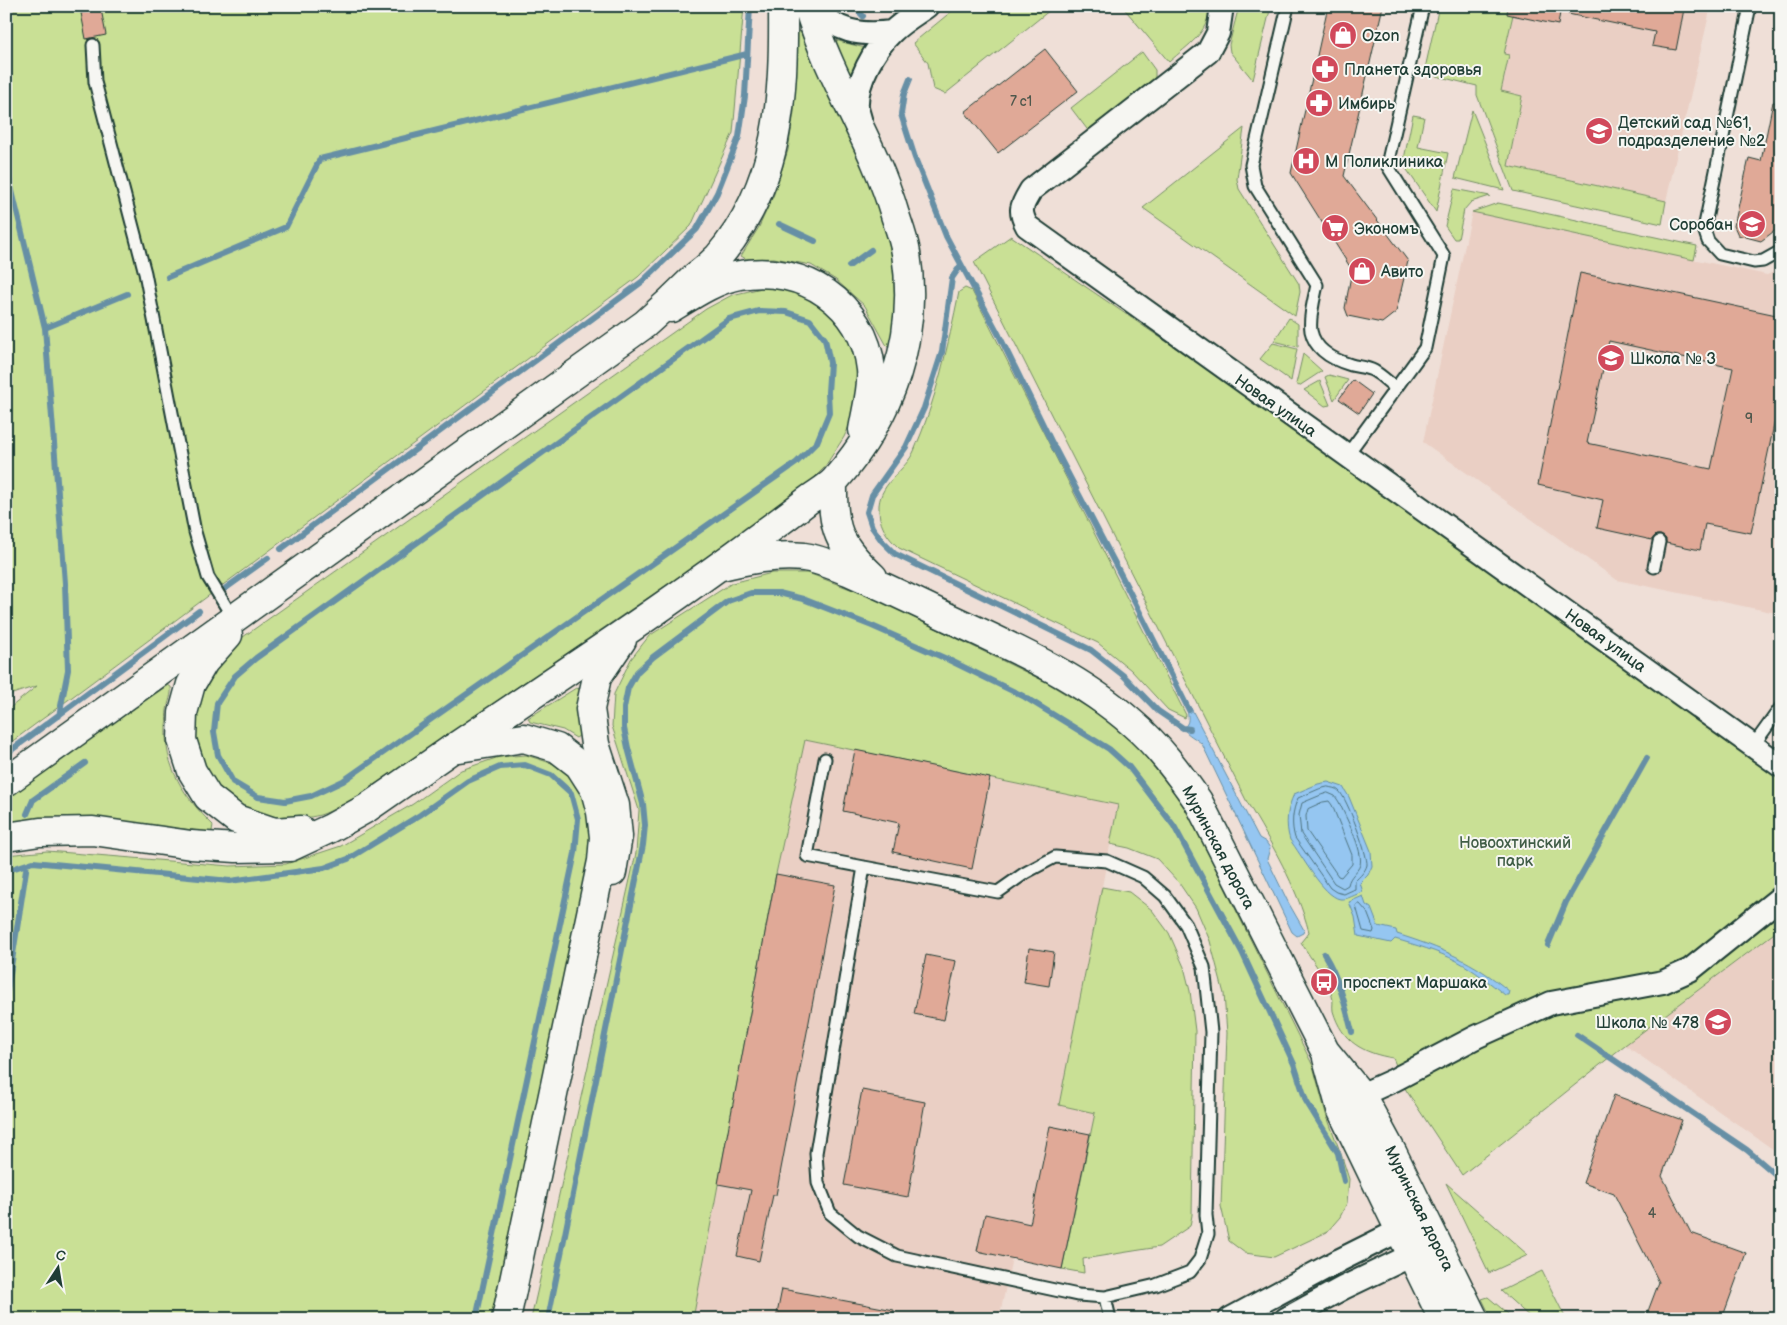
<svg xmlns="http://www.w3.org/2000/svg" width="1787" height="1325" font-family="'Balsamiq Sans',sans-serif">
<rect width="100%" height="100%" fill="#efdfd7"/>
<filter id="ink" filterUnits="userSpaceOnUse"><feTurbulence type="fractalNoise" baseFrequency=".02" numOctaves="2"/><feDisplacementMap in="SourceGraphic" scale="10" xChannelSelector="R" yChannelSelector="G"/><feConvolveMatrix kernelMatrix="1 2 1 2 8 2 1 2 1" color-interpolation-filters="sRGB"/></filter>
<g filter="url(#ink)">
<path fill="#eacfc4" d="M1515,6H1711L1666,201L1508,166L1522,96L1501,91L1509,56L1504,54Z
M1472,212L1767,275L1781,268V614L1617,580L1423,442Z
M804,740L1118,805L1059,1105L1095,1113L1062,1269L1012,1258L999,1319H693L776,874Z
M1781,928V1155L1625,1045Z"/>
<path fill="#c9e095" stroke="#748e64" d="M6,6H744L733,133L691,226L638,277L6,746V711L37,686L6,696Z
M958,6H1055L945,94L933,89L928,63L913,43Z
M1122,6H1211C1206,36 1190,43 1169,62Z
M1239,6H1271L1253,80L1230,52L1229,45Z
M1439,6H1515L1504,54L1509,55L1501,91L1522,96L1508,166L1666,201L1662,224L1513,191L1477,95V86L1424,73Z
M797,30L801,33L829,98L852,141L883,213L892,254L894,284L895,308L891,345L888,346L886,344L865,306L836,280L811,265L774,258L746,259L741,256L759,227L774,194L788,150L794,112V34Z
M835,40L861,47L869,48L852,81L834,41Z
M1142,52L1155,70V80L1090,133L1071,108Z
M1472,110L1504,190L1455,178Z
M1413,115L1424,117L1418,147L1448,153L1436,212L1403,164Z
M1244,128L1237,179L1239,189L1299,284L1300,292L1295,316L1143,208Z
M1454,189L1490,196L1471,202L1464,210L1458,239H1454L1445,226Z
M1498,203L1697,246L1694,260L1472,212Z
M1011,236L1608,642L1781,781V928L1625,1045L1462,1175L1406,1090L1393,1058C1363,1053 1342,1042 1333,1011C1332,1006 1334,1000 1332,996C1326,976 1311,960 1301,942L1309,932C1297,886 1271,843 1247,802L974,262Z
M766,287L798,292L824,306L842,326L854,349L860,380L857,410L844,437L824,468L794,498L358,796C346,802 333,811 320,815C310,818 288,820 278,819C271,819 263,815 256,813C203,795 183,739 204,689C212,669 229,653 243,637L706,309L732,295Z
M965,288L972,291L1186,715L1185,718L1168,710L1131,670L1098,643L899,548C886,536 878,524 879,505C881,482 906,470 914,451C936,401 948,346 959,292Z
M1289,318L1298,324V347L1274,341Z
M1273,343L1297,349L1291,381L1260,359Z
M1303,354L1322,371L1299,386L1296,384Z
M1329,375L1348,380L1334,400L1325,377Z
M1320,381L1330,405L1325,406L1304,390Z
M772,573H808L874,598L1046,682L1108,720L1139,749L1173,791L1189,815L1313,1066L1326,1114L1341,1154L1349,1179L1347,1203L1340,1217L1327,1232L1274,1257L1245,1253L1229,1241L1221,1206L1227,1033L1224,994L1210,941L1196,908L1179,883L1157,859L1129,848L1110,844L1118,805L805,740L776,874L693,1319H531L636,853L639,810L612,726L614,694L631,659L649,636L732,583Z
M168,685L171,687C172,695 168,702 167,710C166,715 167,720 166,726C164,767 184,797 213,825L212,831L209,832L94,818H37L6,823V797Z
M576,688L580,689L577,717L580,735L576,738L563,730L530,722L528,718Z
M526,755L554,764L573,779L583,799L591,829L589,858L491,1319H6V855L47,851L230,866L286,864L341,846L413,804L461,770L499,757Z
M1102,887L1129,892L1152,910L1169,933L1184,967L1190,991L1195,1031L1192,1215L1190,1226L1159,1247L1083,1259L1084,1273L1062,1269L1095,1113L1059,1105Z
M1446,1183L1528,1255L1489,1273Z
M1542,1271L1566,1319H1532L1501,1291Z
M1488,1297L1514,1319H1492L1482,1299Z"/>
<path fill="#95c6f1" stroke="#668fa5" d="M1185,703L1191,708L1259,838L1266,842L1270,848L1267,859L1288,902L1304,930L1303,933L1297,936L1292,932L1202,744C1196,738 1187,735 1183,728C1192,722 1187,712 1185,703Z
M1328,782L1343,787L1349,797L1371,851L1372,866L1368,875L1360,883L1363,892C1356,894 1347,900 1340,899C1323,896 1301,854 1290,840C1285,824 1287,809 1294,794L1318,784Z
M1363,896L1366,905L1371,908L1378,926L1396,930L1397,934C1441,948 1473,961 1509,991L1508,995H1505C1490,983 1474,970 1457,961C1437,951 1416,945 1395,939L1391,943L1358,936L1355,917L1349,902Z"/>
<g fill="none" stroke-linecap="round" stroke-linejoin="round">
<path stroke="#4e7480" stroke-width="1" d="M1328,787C1332,788 1336,788 1339,791C1347,798 1368,855 1367,865C1365,872 1360,876 1355,881V889L1344,894L1336,892L1330,888L1295,838C1291,825 1292,811 1298,798L1319,789Z
M1328,793L1335,796L1339,802C1345,816 1364,851 1360,865C1357,873 1350,875 1348,885L1343,888L1334,883L1301,834L1299,815L1302,803L1321,795Z
M1323,802L1329,801L1332,805L1352,855V864L1341,877L1338,876L1307,831L1306,816L1308,809Z
M1358,904H1360L1367,912L1374,930L1373,933L1363,931L1356,906Z"/>
<path stroke="#668fa5" stroke-width="6" d="M854,6L863,16
M910,79L904,94L901,114L915,158L946,236L999,335L1052,443L1122,577L1189,710
M6,166L45,328L65,583L68,670L59,716
M779,224L815,241
M961,265L952,278L942,352L924,408L906,447L872,495L867,512L872,527L882,541L895,554L1091,650L1124,676L1158,711L1183,728L1190,729
M849,266L871,250
M168,277L286,227L320,159L747,54
M759,311L786,312L810,320L825,339L830,363L828,392L829,413L817,442L796,463L343,781L311,796L285,801L258,797L233,782L218,755L214,732L217,703L235,676L256,658L729,319Z
M45,328L127,294
M281,549L643,281L697,229L717,193L739,137L745,96L750,6
M226,588L268,558
M6,754L199,611
M27,814L33,800L85,763
M6,871L33,862L230,881L324,868L348,859L420,815L468,781L500,767L525,765L551,775L571,793L578,819L575,853L476,1319
M1548,945L1566,902L1647,758
M1324,954C1339,978 1345,1004 1352,1032
M6,999L27,864
M1577,1035L1747,1150L1781,1179
M548,1319L643,845L645,825L643,804L628,748L624,728V708L628,688L637,672L653,657L728,601L751,593H779L803,599L872,626L949,660L1023,696L1109,749L1129,767L1174,826L1242,952L1294,1064L1306,1101L1338,1153L1344,1181"/>
</g>
<path fill="#e0a997" stroke="#1f3d34" fill-rule="evenodd" d="M1328,6H1383L1344,176L1408,261L1396,312L1382,323L1348,316L1345,308L1352,270L1291,173Z
M1508,6H1561L1558,25L1507,14Z
M1569,6H1673L1684,9L1676,50L1652,46L1655,32L1568,14Z
M101,9L106,35L86,39L81,13Z
M1045,49L1078,91L998,153L965,112Z
M1773,102L1781,103V226L1761,241L1738,235L1734,226L1749,158L1761,161Z
M1580,273L1781,316V392L1751,533L1705,524L1700,550L1666,543V539L1661,535H1656L1652,540L1597,528L1603,500L1538,485ZM1609,341L1733,368L1711,469L1587,443Z
M1353,380L1372,394L1359,413L1339,399Z
M855,750L990,778L972,869L893,852L899,823L843,811Z
M776,874L835,885L776,1195H773L759,1261L737,1256L751,1190L718,1184Z
M1029,948L1054,952L1049,986L1024,982Z
M926,955L956,961L944,1020L914,1014Z
M862,1090L925,1102L908,1197L844,1185Z
M1614,1095L1682,1120L1662,1176L1691,1233L1746,1253L1722,1319H1645L1659,1282L1614,1194L1583,1183Z
M1050,1126L1090,1134L1062,1269L977,1251L985,1214L1030,1224Z
M782,1289L894,1310V1319H776Z"/>
<g fill="none" stroke-linecap="round" stroke-linejoin="round">
<g stroke="#1f3d34" stroke-width="15">
<path id="lane" d="M1288,6L1251,165L1255,186L1317,285C1314,299 1309,317 1311,331C1315,350 1334,360 1351,365C1358,367 1367,367 1374,371C1381,375 1388,382 1396,388L1425,348L1444,256L1387,165L1423,6
M1750,6L1704,229L1708,241L1720,254L1754,262L1763,261L1781,251
M93,45L95,82L145,273L195,532L208,577L233,618
M1347,455L1396,388
M1654,567L1659,542
M1753,746L1781,707
M825,759L807,856L864,867
M1055,857L1107,861L1143,877L1165,896L1186,925L1204,967L1211,1032L1206,1215L1208,1234L1200,1259L1190,1272L1156,1285L1105,1297L1078,1295L897,1256L858,1236L830,1213L818,1183L816,1153L864,867L998,892L1025,873Z
M1105,1297L1110,1319"/>
</g>
<g stroke="#1f3d34" stroke-width="26">
<path id="street" d="M812,6C837,32 858,36 892,32
M1222,6L1218,33L1208,52L1031,190C1022,205 1018,210 1027,226L1781,766
M861,123C860,118 858,113 857,108C855,83 875,48 892,32C902,22 916,14 927,6
M1361,1095L1394,1080L1476,1037L1551,1003L1663,982L1690,970L1781,897
M1230,1319L1340,1260L1400,1230H1417
M1286,1319L1343,1288L1412,1255L1421,1243"/>
</g>
<g stroke="#1f3d34" stroke-width="31">
<path id="secondary" d="M671,308C692,295 716,279 740,275C803,264 864,304 871,369C873,388 866,411 863,430
M833,482C832,530 838,544 873,577
M718,567C746,560 775,554 804,557C819,559 834,566 848,571C873,582 899,594 924,606C994,640 1072,670 1132,723C1158,745 1178,772 1198,801L1325,1051L1361,1095L1393,1154L1474,1319
M452,749C551,682 652,616 748,545C768,530 788,516 807,501C816,494 828,488 835,480C891,416 919,338 906,253C904,240 899,227 895,215C874,142 829,79 808,6
M612,872L618,836L615,805L595,744L590,709L597,677L622,640
M1327,1058L1341,1109L1443,1319"/>
</g>
<g stroke="#1f3d34" stroke-width="31">
<path id="primary" d="M228,635L204,662L191,684L183,713L182,740L192,771L208,797L236,819L274,832L301,830
M6,782L645,324C662,309 679,293 695,277C703,271 711,264 718,257C780,185 784,97 783,6
M6,837L40,832L93,831L191,845L236,848L290,847L331,828L367,808L452,749L524,738L557,748L579,765L595,790L601,812L604,837L602,861L506,1319"/>
</g>
<use href="#lane" stroke="#f6f6f2" stroke-width="11"/>
<use href="#street" stroke="#f6f6f2" stroke-width="22"/>
<use href="#secondary" stroke="#f6f6f2" stroke-width="28"/>
<use href="#primary" stroke="#f6f6f2" stroke-width="28"/>
</g>
</g>
<defs>
<g id="shop-disc" transform="scale(1.4375)"><circle r="9.5" fill="#d1495b" stroke="#f6f6f2"/><path d="M-5-2.5h2.3a2.7 3.5 0 0 1 5.4 0H5L5.5 6h-11ZM-1.5-2.5h3a1.5 2.3 0 0 0-3 0Z" fill="#fff"/></g>
<g id="pharmacy-disc" transform="scale(1.4375)"><circle r="9.5" fill="#d1495b" stroke="#f6f6f2"/><path d="M-2-6h4v4h4v4h-4v4h-4v-4h-4v-4h4Z" fill="#fff"/></g>
<g id="school-disc" transform="scale(1.4375)"><circle r="9.5" fill="#d1495b" stroke="#f6f6f2"/><path d="M0-5L7-2L0 1L-7-2ZM-4 1L0 2.5L4 1V4Q0 6-4 4Z" fill="#fff"/></g>
<g id="hospital-disc" transform="scale(1.4375)"><circle r="9.5" fill="#d1495b" stroke="#f6f6f2"/><path d="M-5-5h3v3.5h4V-5h3V5h-3V1.5h-4V5h-3Z" fill="#fff"/></g>
<g id="supermarket-disc" transform="scale(1.4375)"><circle r="9.5" fill="#d1495b" stroke="#f6f6f2"/><path d="M-6-5.5h2.5l.6 2H6L4.5 2H-2.5L-4.4-4H-6ZM-1.5 3.2a1.3 1.3 0 1 0 .1 0ZM3 3.2a1.3 1.3 0 1 0 .1 0Z" fill="#fff"/></g>
<g id="bus-disc" transform="scale(1.4375)"><circle r="9.5" fill="#d1495b" stroke="#f6f6f2"/><path d="M-5-6H5V4H4V6H2V4H-2V6H-4V4H-5ZM-3.5-4V0h7V-4ZM-3.5 1.2v1.5H-2V1.2ZM2 1.2v1.5H3.5V1.2Z" fill="#fff"/></g>
</defs>
<g fill-rule="evenodd">
<use href="#shop-disc" x="1343" y="35"/>
<use href="#pharmacy-disc" x="1325" y="69"/>
<use href="#pharmacy-disc" x="1319" y="103"/>
<use href="#school-disc" x="1599" y="131"/>
<use href="#hospital-disc" x="1306" y="161"/>
<use href="#school-disc" x="1752" y="224"/>
<use href="#supermarket-disc" x="1335" y="228"/>
<use href="#shop-disc" x="1362" y="271"/>
<use href="#school-disc" x="1611" y="358"/>
<use href="#bus-disc" x="1324" y="982"/>
<use href="#school-disc" x="1718" y="1022"/>
</g>
<g text-anchor="middle" stroke-width="4" stroke-linejoin="round" paint-order="stroke">
<g font-size="14" fill="#4f584d">
<text x="1021" y="106">7 с1</text>
<text x="1749" y="423">9</text>
<text x="1652" y="1218">4</text>
</g>
<g font-size="16" fill="#1f3d34" stroke="#f6f6f2" text-anchor="start">
<text x="1362" y="41">Ozon</text>
<text x="1344" y="75">Планета здоровья</text>
<text x="1338" y="109">Имбирь</text>
<text x="1618" y="128">Детский сад №61,<tspan x="1618" dy="18">подразделение №2</tspan></text>
<text x="1325" y="167">М Поликлиника</text>
<text x="1733" y="230" text-anchor="end">Соробан</text>
<text x="1354" y="234">Экономъ</text>
<text x="1381" y="277">Авито</text>
<text x="1630" y="364">Школа № 3</text>
<text x="1343" y="988">проспект Маршака</text>
<text x="1699" y="1028" text-anchor="end">Школа № 478</text>
</g>
<g font-size="16" fill="#1f3d34" stroke="#f6f6f2">
<text transform="translate(1276 405) rotate(35)" y="6">Новая улица</text>
<text transform="translate(1606 640) rotate(36)" y="6">Новая улица</text>
<text transform="translate(1219 847) rotate(62)" y="6">Муринская дорога</text>
<text transform="translate(1420 1208) rotate(64)" y="6">Муринская дорога</text>
</g>
<g font-size="16" fill="#415e47" stroke="#f6f6f2">
<text x="1515" y="848">Новоохтинский<tspan x="1515" dy="18">парк</tspan></text>
</g>
</g>
<rect width="1787" height="1325" fill="none" stroke="#f6f6f2" stroke-width="25"/>
<rect x="12" y="12" width="1762" height="1300" fill="none" stroke="#1f3d34" stroke-width="2" filter="url(#ink)"/>
<g transform="translate(58 1268) rotate(12)" stroke="#f6f6f2" stroke-width="4" paint-order="stroke">
<path d="M0-4L9 19L0 12L-9 19Z" fill="#1f3d34"/>
<text y="-8" font-size="14" font-weight="bold" text-anchor="middle" fill="#1f3d34">С</text>
</g>
</svg>
